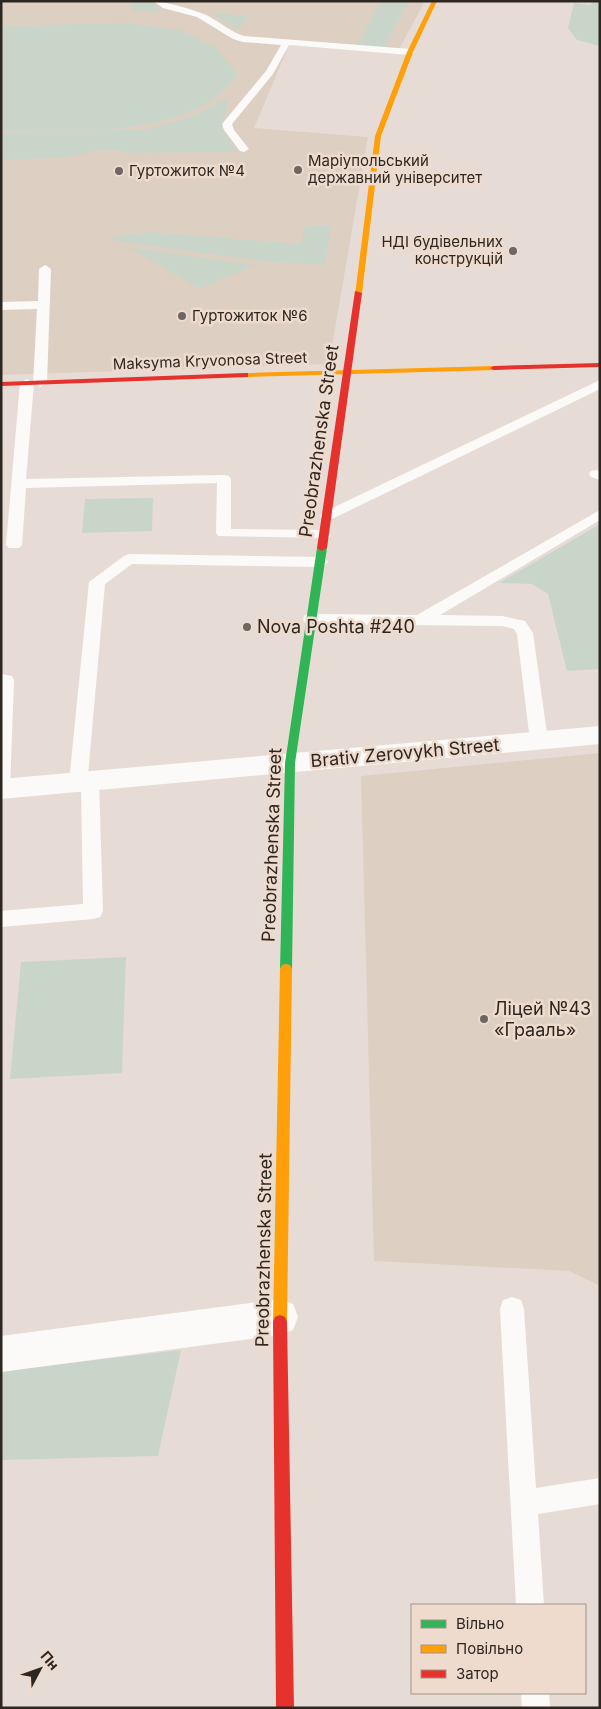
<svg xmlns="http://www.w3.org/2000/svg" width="601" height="1709" font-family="Inter,sans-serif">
<rect width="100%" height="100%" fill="#e7dcd5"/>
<path fill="#decfc3" d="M1,1H425L397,53L289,45L254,128L368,137L329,364L1,375Z
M600,753V1286L569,1271L374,1261L361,776Z"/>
<path fill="#cad5c9" d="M132,1H151L160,11L132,12Z
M381,1H409L384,48L356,46Z
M592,1H600V46L577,40L568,28L574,3L591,5Z
M210,13L249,16L239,30Z
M124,23L179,30L216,48L238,74C232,81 225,91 217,97C155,138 73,129 1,131V26Z
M229,97L222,127L237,152L130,153C105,144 82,156 57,158C38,159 20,159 1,159V133L148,129L193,116Z
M306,225L331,226L325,265L268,262L115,241L112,237L149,232L300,244Z
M128,247L254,265H255L200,289Z
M153,498L152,531L82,533L85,499Z
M600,524V669L567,671L548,594L532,584L499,583Z
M126,957L122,1073L10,1079L21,962Z
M181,1350L158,1456L1,1460V1371Z"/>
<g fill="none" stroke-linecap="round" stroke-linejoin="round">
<path fill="#fbfaf9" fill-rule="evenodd" d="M153,1C163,1 200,11 210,17C221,23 231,32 244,36L410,49L415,52L410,55L289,45L273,74L232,124L234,130L249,149L244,152L240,151L224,130L222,124L266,71L281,45L243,42L233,39L197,17L163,8Z
M45,265L51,269L47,383L40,387L34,383L26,479L224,475L229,476L231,479V529L324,530L329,532L331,535L329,538L218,536L216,533L217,483L26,488L22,545L19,548H9L6,545L20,383L27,379L33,383L37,309L1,310V302L38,301L39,269Z
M600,380V389L332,519H322L320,516L322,513Z
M596,470L600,471V480L591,477L589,474L591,471Z
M600,510V520L440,615L502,616L525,621L533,633L548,741L545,745L539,747L533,745L530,741L517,634L514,629L502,626L311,624L305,623L303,619L305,615L311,614L417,615Z
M129,554L320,557L325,559L328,562L325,565L320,567L132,564L105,584L88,775L96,776L99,781L103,911L100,917L93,919L1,927V911L83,904L81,788L72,787L69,782L89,582L124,556Z
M1,674L12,676L14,680L10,789L7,794L1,796Z
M512,1297L521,1300L524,1309L536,1488L600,1478V1504L538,1514L544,1605H516L500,1309L503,1300Z
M521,1693H549L550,1708H522Z"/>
<path fill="#fbfaf9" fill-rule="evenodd" d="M600,726V744L1,799V779Z
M280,1299L293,1304L298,1317L293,1330L280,1335L1,1372V1336Z"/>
<path fill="#30b455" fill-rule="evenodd" d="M322,545L327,548L295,763L292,969L290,973L286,974L282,973L280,969L285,763L317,548Z"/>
<path fill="#ff9f0a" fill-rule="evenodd" d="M432,1H437L413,52L381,136L362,293L355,295L375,136L407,52Z
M494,366H497V370L245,377L241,375L245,373Z
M286,964L290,965L292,969L287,1322L285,1327L280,1329L275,1327L273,1322L280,969L282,965Z"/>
<path fill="#e5322d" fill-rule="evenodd" d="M355,291L362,293L327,548L322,551L317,548Z
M600,363V367L494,370L490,368L494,366Z
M245,373H248V377L1,386V382Z
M280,1315L285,1317L287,1322L294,1708H276L273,1322L275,1317Z"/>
</g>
<g fill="#6e6660" stroke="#eedbce" stroke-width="2">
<circle cx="298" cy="170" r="5"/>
<circle cx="119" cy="171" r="5"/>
<circle cx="513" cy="251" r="5"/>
<circle cx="182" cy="316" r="5"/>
<circle cx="247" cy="627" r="5"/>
<circle cx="484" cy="1019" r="5"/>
</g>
<g text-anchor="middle" stroke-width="5" stroke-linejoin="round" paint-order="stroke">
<g font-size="15" fill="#2d2721" stroke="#eedbce" text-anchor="start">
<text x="308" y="166">Маріупольський<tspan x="308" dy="17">державний університет</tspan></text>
<text x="129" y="176">Гуртожиток №4</text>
<text x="503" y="247" text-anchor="end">НДІ будівельних<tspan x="503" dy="17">конструкцій</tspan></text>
<text x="192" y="321">Гуртожиток №6</text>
</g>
<g font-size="15" fill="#2d2721" stroke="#eedbce">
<text transform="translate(210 361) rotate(-2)" y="5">Maksyma Kryvonosa Street</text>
</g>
<g font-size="18" fill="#2d2721" stroke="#eedbce">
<text transform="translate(319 441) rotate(-82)" y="6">Preobrazhenska Street</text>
<text transform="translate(405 753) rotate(-5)" y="6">Brativ Zerovykh Street</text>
<text transform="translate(272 845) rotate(-88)" y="6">Preobrazhenska Street</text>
<text transform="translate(264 1250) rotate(-89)" y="6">Preobrazhenska Street</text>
</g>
<g font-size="18" fill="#2d2721" stroke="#eedbce" text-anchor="start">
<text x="257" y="633">Nova Poshta #240</text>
<text x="494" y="1015">Ліцей №43<tspan x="494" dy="21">«Грааль»</tspan></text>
</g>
</g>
<rect width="601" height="1709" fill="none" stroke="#2d2721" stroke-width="5"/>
<rect x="411" y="1604" width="175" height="90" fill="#eedbce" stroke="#a19389"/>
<rect x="421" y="1620" width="25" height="8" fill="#30b455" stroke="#a19389"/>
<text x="456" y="1629" font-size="15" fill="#2d2721">Вільно</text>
<rect x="421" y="1645" width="25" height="8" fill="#ff9f0a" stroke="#a19389"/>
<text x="456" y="1654" font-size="15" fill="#2d2721">Повільно</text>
<rect x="421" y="1670" width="25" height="8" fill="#e5322d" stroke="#a19389"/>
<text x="456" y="1679" font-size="15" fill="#2d2721">Затор</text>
<g transform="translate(40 1669) rotate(49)" stroke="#eedbce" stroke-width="4" paint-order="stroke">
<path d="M0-4L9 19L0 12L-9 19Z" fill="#2d2721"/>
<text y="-8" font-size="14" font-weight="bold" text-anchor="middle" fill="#2d2721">Пн</text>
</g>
</svg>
